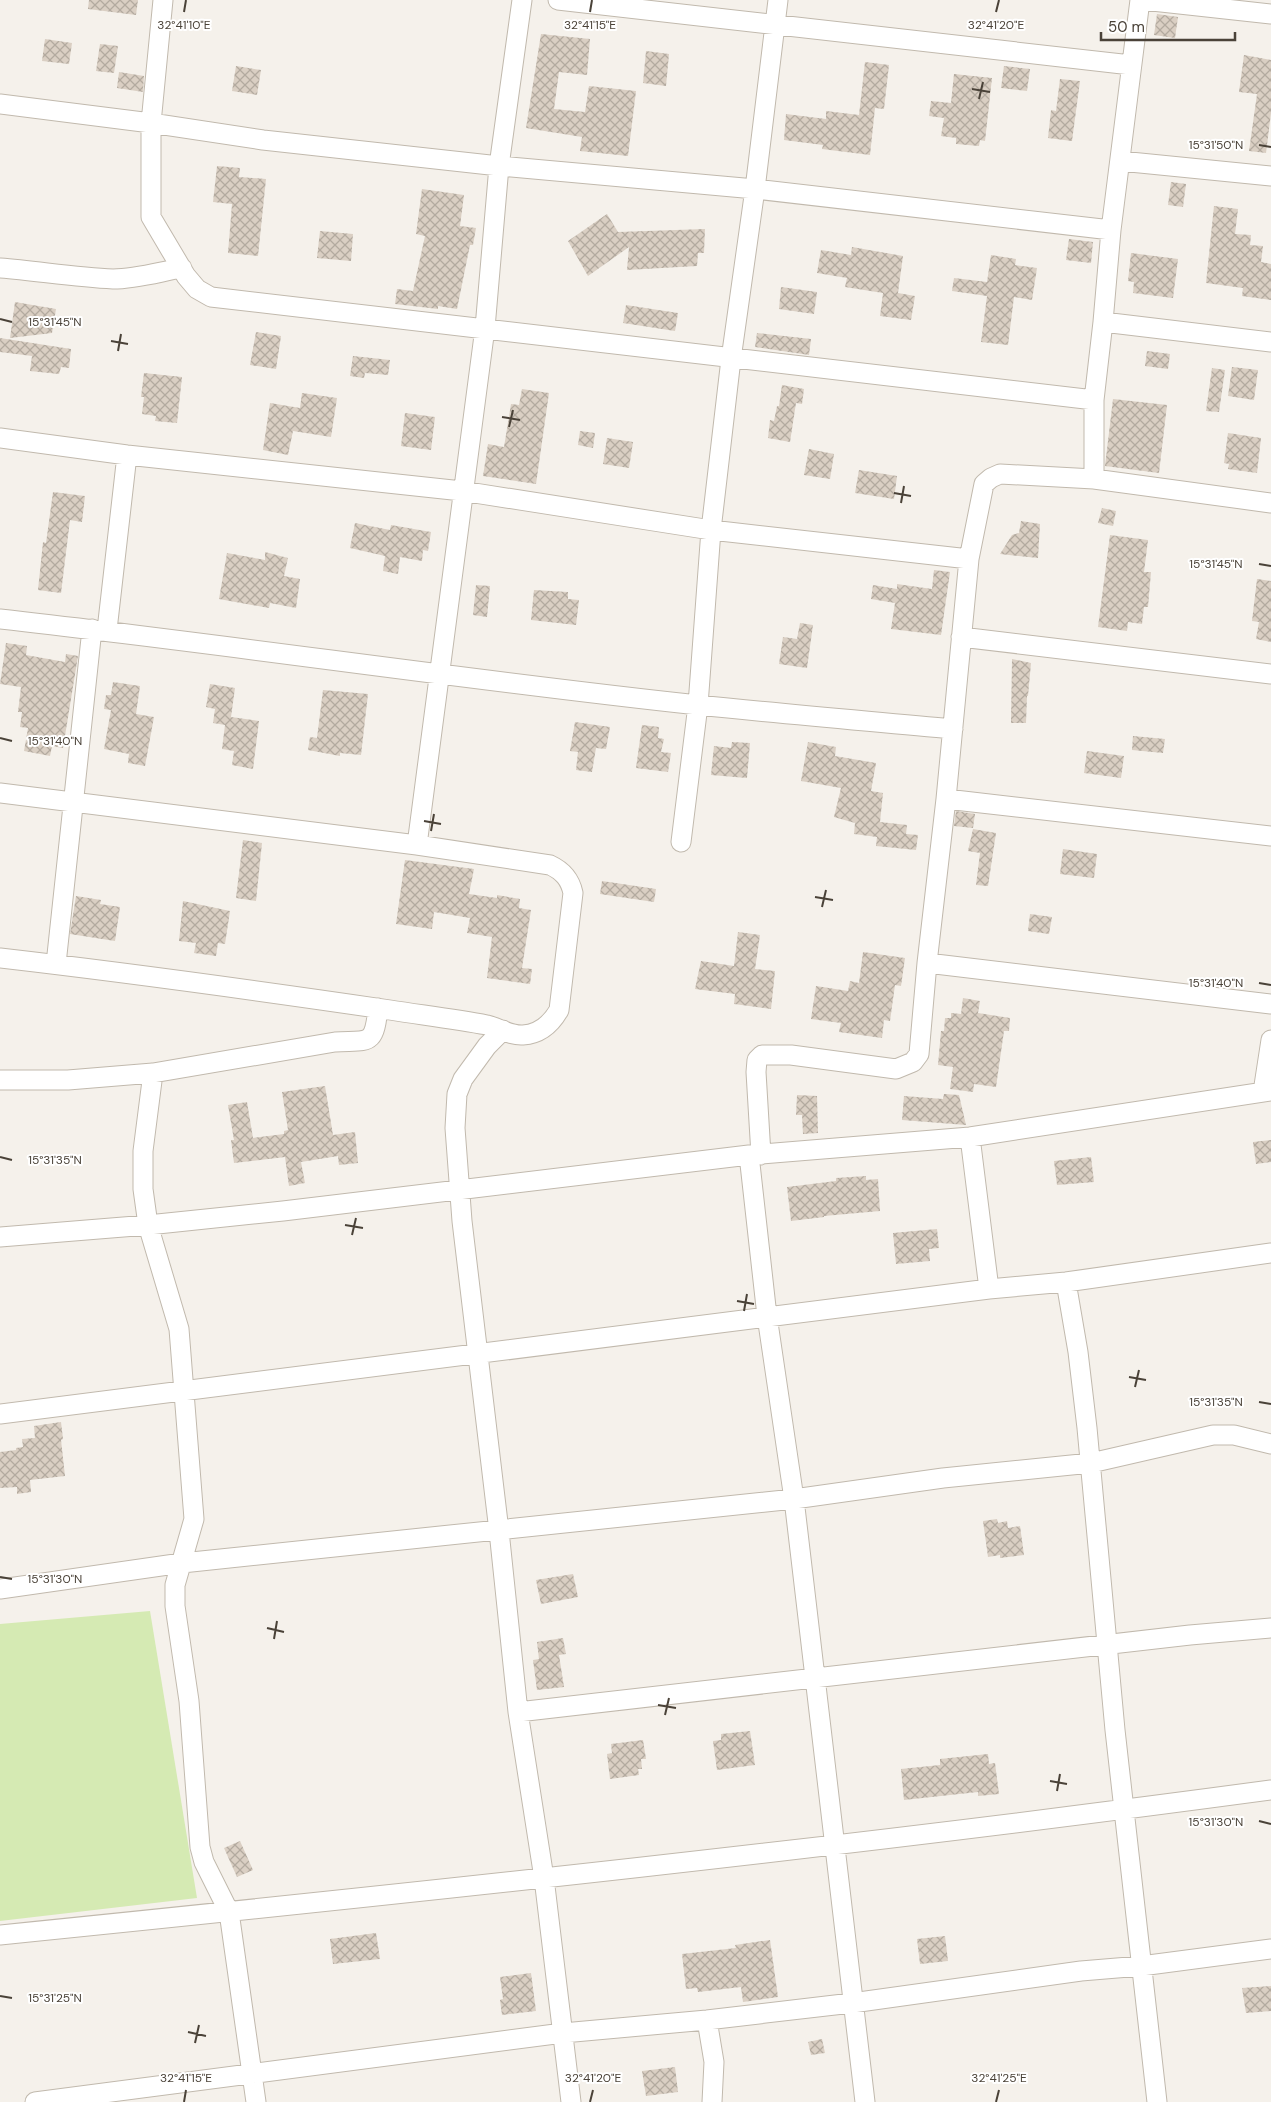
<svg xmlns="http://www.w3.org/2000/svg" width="1271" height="2102" font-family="'DM Sans',sans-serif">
<defs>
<pattern id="building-cross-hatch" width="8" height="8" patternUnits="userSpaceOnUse" patternTransform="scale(1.25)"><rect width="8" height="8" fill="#dacfc3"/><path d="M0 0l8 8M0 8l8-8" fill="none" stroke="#b3aa9f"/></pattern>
</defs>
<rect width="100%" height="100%" fill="#f5f1eb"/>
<path fill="#d5eab3" d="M150,1611L197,1898L0,1921V1624Z"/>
<path fill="url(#building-cross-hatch)" d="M89,0H138L136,15L88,9Z
M1157,14L1178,17L1175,38L1154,35Z
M541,34L590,39L587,75L559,72L554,109L585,112L589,86L636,91L628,156L580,151L582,137L526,128Z
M45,39L72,43L69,64L42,61Z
M100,44L118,46L114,73L96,71Z
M646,51L669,54L666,86L643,83Z
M1244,55L1271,60V113L1266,153L1249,151L1257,94L1239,92Z
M865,62L889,65L884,109L875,108L870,155L822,149L823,145L784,140L786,114L826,119V111L859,115Z
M236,66L261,70L257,95L232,91Z
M1004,66L1030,69L1027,91L1001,88Z
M119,72L144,76L143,92L117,88Z
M954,74L992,78L985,141L980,140L979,146L956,144V138L941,136L944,118L929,116L931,101L951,103Z
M1060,79L1080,81L1072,141L1048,138L1051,110L1056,111Z
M217,166L240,168L239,177L266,179L258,256L228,253L232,204L213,202Z
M1171,182L1186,184L1183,207L1168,205Z
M422,189L464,195L460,226L476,228L473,245H470L457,309L438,306V309L395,304L397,289L413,291L425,236L416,234Z
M1214,206L1238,209L1235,234L1251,235L1250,245L1263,246L1261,262L1271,264V300L1242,296L1243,288L1206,283Z
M607,214L618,232L705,229L704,253H698L697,266L627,270L629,247L588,276L568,241Z
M320,231L353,234L351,261L317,258Z
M1069,239L1093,242L1091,263L1066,260Z
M852,247L903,256L898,293L915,296L911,320L880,316L883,293L845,287L847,278L817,273L821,250L851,255Z
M1131,253L1178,259L1173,298L1133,293L1134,282L1128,281Z
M991,255L1016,259L1015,265L1037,268L1032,300L1014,297L1008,345L981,342L987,296L952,291L954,278L987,282Z
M781,287L817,292L814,314L779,309Z
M15,302L56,309L52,333L10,338Z
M626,305L678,313L675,331L623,323Z
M256,332L281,336L276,369L250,365Z
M757,333L811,339L809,355L755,347Z
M0,338L71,349L69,368L61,367L59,374L30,371L32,356L0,352Z
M1147,351L1170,354L1168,369L1145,366Z
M353,356L390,360L388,375L365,373L364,378L350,376Z
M1232,367L1258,370L1254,400L1228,396Z
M1212,368L1225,370L1219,412L1206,411Z
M144,373L182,377L177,423L155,421L156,416L142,414L144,397H141Z
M782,385L804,389L802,404L796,403L790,442L768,438L770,420L774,421L777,406H779Z
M522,389L549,393L536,484L483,476L488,444L504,447L511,404L519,405Z
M302,393L337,398L331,437L293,431L288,455L263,450L270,403L300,408Z
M1113,399L1167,405L1159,473L1105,466Z
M405,413L435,417L431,450L401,446Z
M580,431L595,433L593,448L578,445Z
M1228,433L1261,438L1257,473L1228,469L1229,464L1224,463Z
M607,438L633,442L629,468L603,464Z
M809,449L834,454L830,479L804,475Z
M859,470L897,476L894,499L855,493Z
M53,492L85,496L82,522L70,520L61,593L38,590L43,542L46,543Z
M1102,508L1116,511L1113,526L1098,523Z
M1021,521L1040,524L1038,558L1000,554L1012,535L1019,533Z
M355,523L390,530L391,525L431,532L428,551L423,550L422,561L400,557L398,574L383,571L385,556L350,548Z
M1110,535L1148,540L1144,572H1151L1148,607H1144L1142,624L1128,622L1127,631L1098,627Z
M265,552L288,558L284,576L300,579L296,608L270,603L269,608L219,599L227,553L265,560Z
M934,570L950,572L941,635L891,629L895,603L871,599L873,585L897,589V584L932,589Z
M1257,579L1271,581V642L1256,639L1259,622L1252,621Z
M476,585L490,586L487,617L473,615Z
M534,590L568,592V599L579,600L576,625L531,620Z
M800,623L813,625L807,668L779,664L783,637L797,639Z
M6,643L27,646L26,655L65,662L66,654L78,656L63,748L52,746L50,756L24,751L28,728L20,727L22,712H18L21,687L0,684Z
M1012,659L1031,663L1028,696H1027L1026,723H1011Z
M113,682L140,686L136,714L154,717L145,766L128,763L129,754L104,749L111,710L104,709L106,695H111Z
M210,684L235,688L231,717L259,721L253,769L232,765L234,751L222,749L225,725L213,723L215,709L206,707Z
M323,690L368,694L361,755L340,753V756L308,750L310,737L317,738Z
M575,722L610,727L606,749L596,748L592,772L576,770L578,752L570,751Z
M642,725L659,727L658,738L664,739L661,752L671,753L668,772L636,768Z
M1133,736L1165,739L1163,753L1132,750Z
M732,742L750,743L747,778L711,775L714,746L731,748Z
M808,742L836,747L835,756L876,763L871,791L883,793L880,822L907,825L906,834L918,835L916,850L876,846L877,837L854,834L855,823L834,817L841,788L801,781Z
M1087,751L1124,756L1121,778L1084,773Z
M956,811L975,814L973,828L954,826Z
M973,829L996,833L988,886L976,885L980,853L968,851Z
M243,840L262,843L256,901L236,898Z
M1063,849L1097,854L1094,878L1060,874Z
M405,860L474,869L469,894L497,898V895L520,899L519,908L531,910L522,968L532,969L530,984L487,978L492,937L467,933L470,918L434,912L432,929L396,924Z
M602,881L656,889L654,902L600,894Z
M76,896L101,900L100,904L120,907L115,941L70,934Z
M183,901L230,911L225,944L218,943L216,956L194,953L196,943L179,941Z
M1030,914L1052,917L1049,934L1028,931Z
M738,932L760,935L755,969L775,971L771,1009L734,1004L735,994L695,989L701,961L734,966Z
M863,952L905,958L901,986L895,985L890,1021L884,1020L882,1038L839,1032L841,1023L811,1019L816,986L848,991L850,981L859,983Z
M963,998L980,1001L978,1013L1010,1018L1009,1031H1004L996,1087L974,1084L973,1092L950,1089L953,1067L938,1065L941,1031H944L945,1018H951V1013L961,1014Z
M325,1086L333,1135L355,1132L358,1163L339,1165L338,1156L301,1162L305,1183L289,1186L285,1157L234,1163L231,1140H234L228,1105L247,1102L253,1138L284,1134V1131L288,1130L282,1092Z
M944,1094L959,1095L966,1125L902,1120L904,1096L943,1099Z
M797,1095L817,1096L818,1133L803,1134L802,1115H796Z
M1271,1140V1162L1256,1164L1253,1142Z
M1091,1157L1094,1182L1057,1185L1054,1161Z
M866,1176V1180L878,1179L880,1211L824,1216V1217L791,1221L787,1187L836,1181V1178Z
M937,1229L939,1248L929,1249L930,1261L896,1264L893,1233Z
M61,1422L63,1439L61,1440L65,1476L30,1480L31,1492L17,1494V1487L0,1488V1452L16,1450V1448L23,1447L22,1439L35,1438L34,1426Z
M997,1519L998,1523L1007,1521L1008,1528L1020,1526L1024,1555L1000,1558V1555L988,1557L983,1521Z
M573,1574L578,1597L541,1604L536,1580Z
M563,1638L566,1654L559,1655L564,1687L537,1690L533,1660L539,1659L537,1642Z
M750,1731L755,1765L717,1770L713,1741L721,1740V1734Z
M643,1740L646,1759H641L642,1769H638L639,1775L610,1779L607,1754L612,1753L611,1744Z
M988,1754L989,1764L995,1763L999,1794L978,1796V1792L904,1800L901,1769L940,1765V1759Z
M240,1841L253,1870L237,1877L224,1848Z
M376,1933L380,1959L333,1964L330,1939Z
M945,1936L948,1961L920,1964L917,1939Z
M770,1940L778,1997L743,2002L741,1987L698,1992L697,1988L686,1989L682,1954L736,1948L735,1945Z
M531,1973L536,2011L502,2015L500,2000L503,1999L500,1977Z
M1271,1986V2011L1246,2013L1242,1988Z
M822,2039L825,2053L811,2055L808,2042Z
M675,2067L678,2092L646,2096L642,2071Z"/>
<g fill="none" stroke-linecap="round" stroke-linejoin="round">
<g stroke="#c1b9ad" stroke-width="21">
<path id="minor" d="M163,0L151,123V217L186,276L197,289L211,297C506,331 800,367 1094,400
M558,0L1131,65
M1143,0L1271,14
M0,104L151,123L263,140L499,166L755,189L1111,230
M1120,161L1271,176
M0,268C37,271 75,277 113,279C136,279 159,272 182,268
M1103,322L1271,342
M0,438L127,455L462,491L711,530L969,559
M1094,479V400L1103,322L1111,230L1140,0
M0,619C233,645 465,680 698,705C783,714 868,721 953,729
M107,630L127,455
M961,637L1271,674
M0,793L417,845L550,865C563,871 570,879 573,893L559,1010C551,1024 540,1034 523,1035C511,1036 499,1028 487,1025C455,1019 422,1015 390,1010C260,991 130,973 0,958
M946,799L1271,836
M681,842L698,705L711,530L731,359L755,189L778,0
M417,845L485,328L499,166L522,0
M927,963L1271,1004
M56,964L92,629
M503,1030L487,1046L463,1079L457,1094L455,1128L462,1221L499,1531L518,1712L544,1878L571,2102
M153,1073L143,1151V1189L148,1225L179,1329L194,1519L175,1585V1606L189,1701L200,1847L204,1862L229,1912L256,2102
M0,1080H68L153,1073L335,1042C369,1040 374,1047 378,1008
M1263,1092L1271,1040
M970,1137L989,1289
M749,1155L767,1316L794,1499L865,2102
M761,1155L756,1072L757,1060L762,1055H791L896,1069L913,1062L919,1054L927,963L946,799L969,559L984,484L991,478L1000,474L1094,479L1271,503
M0,1237L148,1225L283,1211L749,1155L970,1137L1271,1091
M1066,1282L1078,1352L1087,1428L1115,1730L1157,2102
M0,1414L989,1289L1066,1282L1271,1253
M0,1589L182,1563L794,1499L943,1478L1091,1463L1213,1435H1234L1271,1444
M518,1712L1190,1635L1271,1628
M0,1935C424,1892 848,1847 1271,1790
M707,2020L714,2062L712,2102
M35,2102L563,2033L707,2020L852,2003L1081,1971L1141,1966L1271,1949"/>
</g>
<use href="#minor" stroke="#fff" stroke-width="19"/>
</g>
<path fill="none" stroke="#4a4238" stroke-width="2" d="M184,12L186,0M590,12L592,0M996,12L999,0M972,89L990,92M979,99L983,82M1259,145L1271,147M0,319L12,322M111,341L128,344M118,351L121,334M502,417L520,420M509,427L513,410M894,493L911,496M901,503L904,486M1259,564L1271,566M0,738L12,741M424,821L441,824M431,831L434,814M815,897L833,900M822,907L826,890M1259,983L1271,985M0,1157L12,1160M345,1225L363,1228M352,1235L356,1218M737,1301L754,1304M744,1311L747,1294M1129,1377L1146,1380M1135,1387L1139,1370M1259,1402L1271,1404M0,1577L12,1579M267,1628L284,1632M274,1639L277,1621M658,1705L676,1708M665,1715L669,1698M1050,1781L1067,1784M1057,1791L1060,1774M1259,1821L1271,1824M0,1996L12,1998M188,2032L206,2036M195,2043L199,2025M184,2102L186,2090M590,2102L593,2090M996,2102L999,2090"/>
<g font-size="12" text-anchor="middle" fill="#4a4238" stroke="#fff" stroke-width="4" stroke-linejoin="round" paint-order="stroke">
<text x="184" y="29">32°41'10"E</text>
<text x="590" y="29">32°41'15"E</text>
<text x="996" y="29">32°41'20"E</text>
<text x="1216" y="149">15°31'50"N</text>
<text x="55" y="326">15°31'45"N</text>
<text x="1216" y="568">15°31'45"N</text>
<text x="55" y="745">15°31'40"N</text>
<text x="1216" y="987">15°31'40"N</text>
<text x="55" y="1164">15°31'35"N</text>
<text x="1216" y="1406">15°31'35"N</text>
<text x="55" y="1583">15°31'30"N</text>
<text x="1216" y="1826">15°31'30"N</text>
<text x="55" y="2002">15°31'25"N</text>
<text x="186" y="2082">32°41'15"E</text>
<text x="593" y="2082">32°41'20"E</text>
<text x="999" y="2082">32°41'25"E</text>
</g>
<path d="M1101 32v8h134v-8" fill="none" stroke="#4a4238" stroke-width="2.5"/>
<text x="1108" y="32" font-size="15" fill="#4a4238" stroke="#ffffff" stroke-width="4" paint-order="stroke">50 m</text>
</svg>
